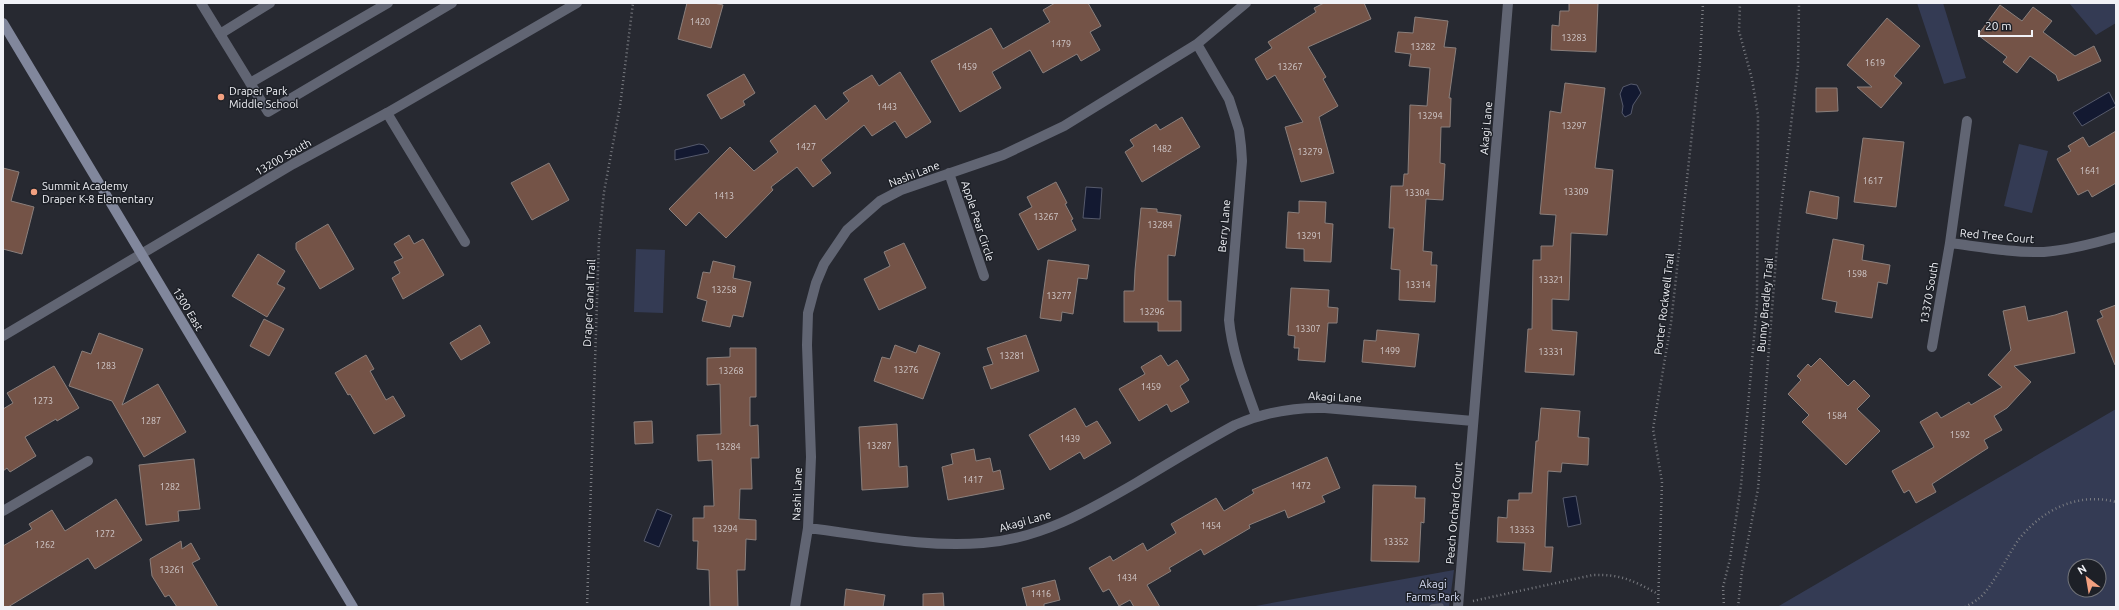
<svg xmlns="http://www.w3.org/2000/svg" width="2119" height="610" font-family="Ubuntu,sans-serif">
<rect width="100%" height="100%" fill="#272931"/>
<path fill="#343b54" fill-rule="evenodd" d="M1917,3H1943L1966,78L1944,84Z
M2069,3H2116V23L2096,35Z
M2019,144L2048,151L2032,213L2004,206Z
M636,249L665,250L663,313L634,312Z
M2116,409V607H1777ZM2075,566H2099V590H2075Z
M1454,570L1449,607H1250Z"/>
<path fill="#131931" stroke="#565a6c" d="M1631,84L1637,85L1641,93L1633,105L1631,114L1625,117L1622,113L1623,106L1620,94L1623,87Z
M2109,92L2116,106L2082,126L2073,113Z
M699,144L704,145L709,151L708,153L675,160V150Z
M1086,187L1102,188L1100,219L1083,218Z
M1576,496L1581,524L1568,527L1563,498Z
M657,509L672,515L659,547L644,541Z"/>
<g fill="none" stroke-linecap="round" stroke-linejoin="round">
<path stroke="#565a6c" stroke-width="5.5" d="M1432,607L1441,606"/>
</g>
<path fill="#745347" stroke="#8a7f7c" d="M687,3H714L723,5L711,48L678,39Z
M1055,3H1088L1101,26L1090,32L1100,50L1081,61L1077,54L1043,73L1030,50L992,72L1001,88L960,112L931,61L991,28L1003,49L1050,22L1043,10Z
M1324,3H1364L1371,19L1308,47L1326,77L1323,79L1338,106L1319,117L1334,173L1301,182L1285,127L1303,122L1275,75L1267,80L1255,59L1272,48L1268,42L1316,12L1314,8Z
M1569,3H1598L1596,52L1551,50L1552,25L1559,26L1560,11H1569Z
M2000,5L2022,21L2033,7L2052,21L2043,32L2075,56L2094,46L2101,61L2058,81L2056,75L2030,56L2017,73L2003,62L2007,57L1978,35Z
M1415,17L1448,21L1444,47L1456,48L1449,98H1451L1450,127H1441L1440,163L1445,164L1443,200L1426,199L1423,251L1432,252L1431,265H1437L1435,302L1399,300L1400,270L1391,269L1394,228H1389L1391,186H1403L1404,174H1408L1410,105L1427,106L1430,68L1409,66L1411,54L1395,52L1398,32L1413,33Z
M1887,18L1920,46L1894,76L1902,83L1881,108L1857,87H1872L1847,65Z
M900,72L931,122L906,138L895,121L872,136L864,125L821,160L831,173L813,187L797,167L771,187L773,190L726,238L699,212L686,226L669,209L730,147L754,171L778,152L770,141L815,105L826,120L849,101L843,93L872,75L879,86Z
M744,74L755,93L743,101L745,105L721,119L707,95Z
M1565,83L1605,88L1595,168L1613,170L1607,235L1571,233L1569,300L1552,299V330L1577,332L1574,375L1525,372L1528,329H1532L1533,260H1541V246H1553L1556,215L1540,214L1550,111L1561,113Z
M1816,88H1837L1838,111L1816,112Z
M1182,117L1200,147L1142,182L1125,152L1134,146L1130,140L1156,124L1160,130Z
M2116,131V183L2092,197L2088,190L2078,195L2057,159L2071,151L2068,146L2083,137L2089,147Z
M1863,138L1904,142L1896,207L1854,202Z
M549,163L569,200L532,220L511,183Z
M3,168L19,172L11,201L34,207L22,254L3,249Z
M1056,182L1067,203L1065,204L1073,219L1071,220L1076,230L1038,250L1019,214L1032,207L1027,197Z
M1810,191L1839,197L1837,219L1806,213Z
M1299,201L1326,202L1325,223L1333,224L1331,262L1304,261V249L1286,248L1288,212L1299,213Z
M1141,208L1157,209V212L1181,215L1175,256L1168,255V301H1181V331H1158V322H1124V291H1134L1135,270Z
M328,224L354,269L320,289L296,249V243Z
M409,235L414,244L423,239L444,275L403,299L392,278L400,273L394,262L403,258L394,244Z
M1833,239L1864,245L1862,260L1890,265L1887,284L1878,282L1872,318L1835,312L1837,302L1822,299Z
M904,243L926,288L879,310L864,279L890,266L884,252Z
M258,254L285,271L277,284L285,288L267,317L232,296Z
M1048,260L1089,265L1087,279L1078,278L1073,314L1062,312L1061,321L1040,318Z
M713,261L735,266L733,278L751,282L743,317L733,315L730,327L702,321L707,301L697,298L703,272L710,273Z
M1291,288L1329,290L1328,307L1338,308L1337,323H1328L1325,362L1298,360L1299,348H1294L1295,336L1288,335Z
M2116,305V365H2115L2097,320L2103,317L2100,311Z
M2025,306L2028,321L2055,315L2067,311L2075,353L2014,366L2031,382L2007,408L1994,416L2002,430L1984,440L1988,448L1932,484L1936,492L1916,503L1909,490L1904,493L1892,471L1934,447L1920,422L1937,412L1941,418L1969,402L1971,405L2002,387L1988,375L2011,350L2003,311Z
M264,319L284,329L269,356L250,346Z
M480,325L490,343L461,360L450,343Z
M1377,330L1419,334L1415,367L1362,362L1364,340L1376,341Z
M99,333L143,349L122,405L158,384L186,432L144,457L112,401L69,386L82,351L91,354Z
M1026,335L1039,371L991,389L983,367L993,364L987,348Z
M895,345L916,353L919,345L940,353L923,399L874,381L882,357L890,359Z
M730,348H756V397H750V426L758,425L759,458H751L752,489H740L739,519L756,520V540L746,539L745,570H737L738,607H710L709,570L697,569L698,541H693V518H704V506H714L712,460L698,461L697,435L721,434L720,384L707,385V358L730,357Z
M366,355L374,369L370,371L386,400L393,396L405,416L374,434L350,394L348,395L335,373Z
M1161,355L1168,366L1177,360L1189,380L1180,386L1189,402L1171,412L1167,404L1139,421L1119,389L1145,374L1141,367Z
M1820,358L1848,386L1854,380L1870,396L1857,409L1880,431L1846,465L1802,422L1809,415L1788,394L1801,380L1797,376L1808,364L1811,367Z
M54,366L79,408L57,421L56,419L25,437L36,456L10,472L7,468L3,471V409L13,403L7,393Z
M1075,408L1086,427L1097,421L1111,443L1084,459L1080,452L1050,470L1029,435Z
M1541,408L1580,411L1578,437L1589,438L1588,465L1562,463L1561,472L1548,471L1545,547H1553L1551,572L1523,570L1525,543L1497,542L1498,517L1507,518L1508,500H1519V493H1532L1536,441H1538Z
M652,421L653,443L635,444L634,422Z
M897,424L899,467L907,466L908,487L862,490L859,427Z
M974,449L976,461L990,458L993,472L1000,470L1004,489L948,500L942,467L953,464L951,454Z
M1327,457L1340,488L1322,496L1325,502L1288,518L1285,510L1249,525L1250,528L1204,555L1201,549L1169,568L1171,571L1147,585L1160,607H1134L1130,600L1119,606L1109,589L1103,592L1089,568L1110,556L1113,561L1143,543L1147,551L1176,533L1171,524L1216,498L1224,511L1254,493L1252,490Z
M194,459L200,509L178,511L179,521L146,525L139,465Z
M1373,485L1416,486L1415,498H1425L1424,523L1421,522L1419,562L1371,561Z
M116,499L142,540L95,569L88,558L8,607H3V546L32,529L29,524L52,510L65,531Z
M181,541L182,549L191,543L200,559L192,563L218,607H177L169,595L165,597L152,576L150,559Z
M1055,580L1060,600L1044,604V607H1027L1022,588Z
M846,589L885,595L883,607H844Z
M943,593L944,607H923V594Z"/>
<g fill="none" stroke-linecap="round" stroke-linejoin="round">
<path stroke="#7a7c82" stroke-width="2.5" stroke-dasharray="1 3" stroke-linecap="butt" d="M1473,601L1593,575C1621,574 1634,581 1658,594
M587,607L599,240L604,192L620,106L633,3
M1658,607L1662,482L1653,429L1671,323L1700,61L1703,3
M1724,607L1723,587L1730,559L1741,485L1757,304L1758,115L1752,79L1739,31L1740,3
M1738,607L1742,571L1758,489L1778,233L1798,66L1799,3
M1965,607C1969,605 1974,602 1978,599C1991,590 2009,553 2019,539C2043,509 2079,492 2116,502"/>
<path stroke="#616573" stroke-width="10" d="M201,3L268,112L452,3
M220,34L270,3
M250,83L388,3
M387,113L465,242"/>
<path stroke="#616573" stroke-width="10" d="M1197,44L1229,99L1239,130L1241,146L1242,161L1229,320C1232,353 1245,385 1256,416
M949,173L984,276
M1950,243C1981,247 2013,253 2044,252C2069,250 2092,244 2116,237
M1932,347L1950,243L1967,121
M3,511L88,461
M808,528C866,535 925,548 983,543C1040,539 1088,511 1136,483C1169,463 1202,443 1235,425C1265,412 1293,407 1325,408L1473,421
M795,607L808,528L811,457L807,345L808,313L816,283L824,264L847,230L880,201L901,190L1003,155L1064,126L1197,44L1246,3
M1458,607L1508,3"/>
<path stroke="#616573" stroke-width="10" d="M3,336L293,164L387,113L577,3"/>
<path stroke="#81879c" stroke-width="10" d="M3,23L353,607"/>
</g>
<g fill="#f2a080" stroke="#1d2027" stroke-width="1.5">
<circle cx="221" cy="97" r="4"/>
<circle cx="34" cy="192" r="4"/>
</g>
<g text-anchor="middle" stroke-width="3" stroke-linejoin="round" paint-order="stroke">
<g font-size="9" fill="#d2cacb">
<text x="700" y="25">1420</text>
<text x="1574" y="41">13283</text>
<text x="1061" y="47">1479</text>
<text x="1423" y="50">13282</text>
<text x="1875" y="66">1619</text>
<text x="967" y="70">1459</text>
<text x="1290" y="70">13267</text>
<text x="887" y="110">1443</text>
<text x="1430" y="119">13294</text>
<text x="1574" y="129">13297</text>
<text x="806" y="150">1427</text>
<text x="1162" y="152">1482</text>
<text x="1310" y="155">13279</text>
<text x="2090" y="174">1641</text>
<text x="1873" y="184">1617</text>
<text x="1576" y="195">13309</text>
<text x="1417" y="196">13304</text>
<text x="724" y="199">1413</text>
<text x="1046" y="220">13267</text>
<text x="1160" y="228">13284</text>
<text x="1309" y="239">13291</text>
<text x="1857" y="277">1598</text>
<text x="1551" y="283">13321</text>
<text x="1418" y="288">13314</text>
<text x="724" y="293">13258</text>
<text x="1059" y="299">13277</text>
<text x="1152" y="315">13296</text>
<text x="1308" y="332">13307</text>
<text x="1390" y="354">1499</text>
<text x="1551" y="355">13331</text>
<text x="1012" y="359">13281</text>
<text x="106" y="369">1283</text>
<text x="906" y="373">13276</text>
<text x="731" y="374">13268</text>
<text x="1151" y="390">1459</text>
<text x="43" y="404">1273</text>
<text x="1837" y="419">1584</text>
<text x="151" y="424">1287</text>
<text x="1960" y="438">1592</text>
<text x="1070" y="442">1439</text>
<text x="879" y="449">13287</text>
<text x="728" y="450">13284</text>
<text x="973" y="483">1417</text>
<text x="1301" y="489">1472</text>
<text x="170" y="490">1282</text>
<text x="1211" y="529">1454</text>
<text x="725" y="532">13294</text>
<text x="1522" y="533">13353</text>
<text x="105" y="537">1272</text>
<text x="1396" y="545">13352</text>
<text x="45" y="548">1262</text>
<text x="172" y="573">13261</text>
<text x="1127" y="581">1434</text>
<text x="1041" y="597">1416</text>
</g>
<g font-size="11" fill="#f1f2f7" stroke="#1d2027" text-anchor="start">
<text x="229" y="95">Draper Park<tspan x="229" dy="13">Middle School</tspan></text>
<text x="42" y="190">Summit Academy<tspan x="42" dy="13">Draper K-8 Elementary</tspan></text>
</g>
<g font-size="11" fill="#f1f2f7" stroke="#1d2027">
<text transform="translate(1486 128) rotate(-85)" y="4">Akagi Lane</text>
<text transform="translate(283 157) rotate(-30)" y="4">13200 South</text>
<text transform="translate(914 174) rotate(-21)" y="4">Nashi Lane</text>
<text transform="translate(978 221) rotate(72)" y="4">Apple Pear Circle</text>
<text transform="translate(1224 226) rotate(-85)" y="4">Berry Lane</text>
<text transform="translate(1997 236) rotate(5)" y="4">Red Tree Court</text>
<text transform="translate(1929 293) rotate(-80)" y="4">13370 South</text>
<text transform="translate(589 303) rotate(-87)" y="4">Draper Canal Trail</text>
<text transform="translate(1664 304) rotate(-83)" y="4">Porter Rockwell Trail</text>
<text transform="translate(1765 305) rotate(-85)" y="4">Bunny Bradley Trail</text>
<text transform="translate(188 309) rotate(59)" y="4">1300 East</text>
<text transform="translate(1335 397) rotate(3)" y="4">Akagi Lane</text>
<text transform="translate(797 494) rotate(-88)" y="4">Nashi Lane</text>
<text transform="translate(1454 513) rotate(-85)" y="4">Peach Orchard Court</text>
<text transform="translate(1025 521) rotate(-16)" y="4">Akagi Lane</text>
</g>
<g font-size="11" fill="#d8def5" stroke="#1d2027">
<text x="1433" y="588">Akagi<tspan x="1433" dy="13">Farms Park</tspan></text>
</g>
</g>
<rect width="2119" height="610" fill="none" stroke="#f1f2f7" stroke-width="8"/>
<g transform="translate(2087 578) rotate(329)"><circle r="19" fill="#1d2027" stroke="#72747a"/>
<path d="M0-3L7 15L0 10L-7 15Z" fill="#f2a080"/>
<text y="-6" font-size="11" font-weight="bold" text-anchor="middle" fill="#f1f2f7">N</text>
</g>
<path d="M1979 30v6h53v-6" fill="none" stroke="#f1f2f7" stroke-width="2"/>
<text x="1985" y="30" font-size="12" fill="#f1f2f7" stroke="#1d2027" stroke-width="3" paint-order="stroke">20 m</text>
</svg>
